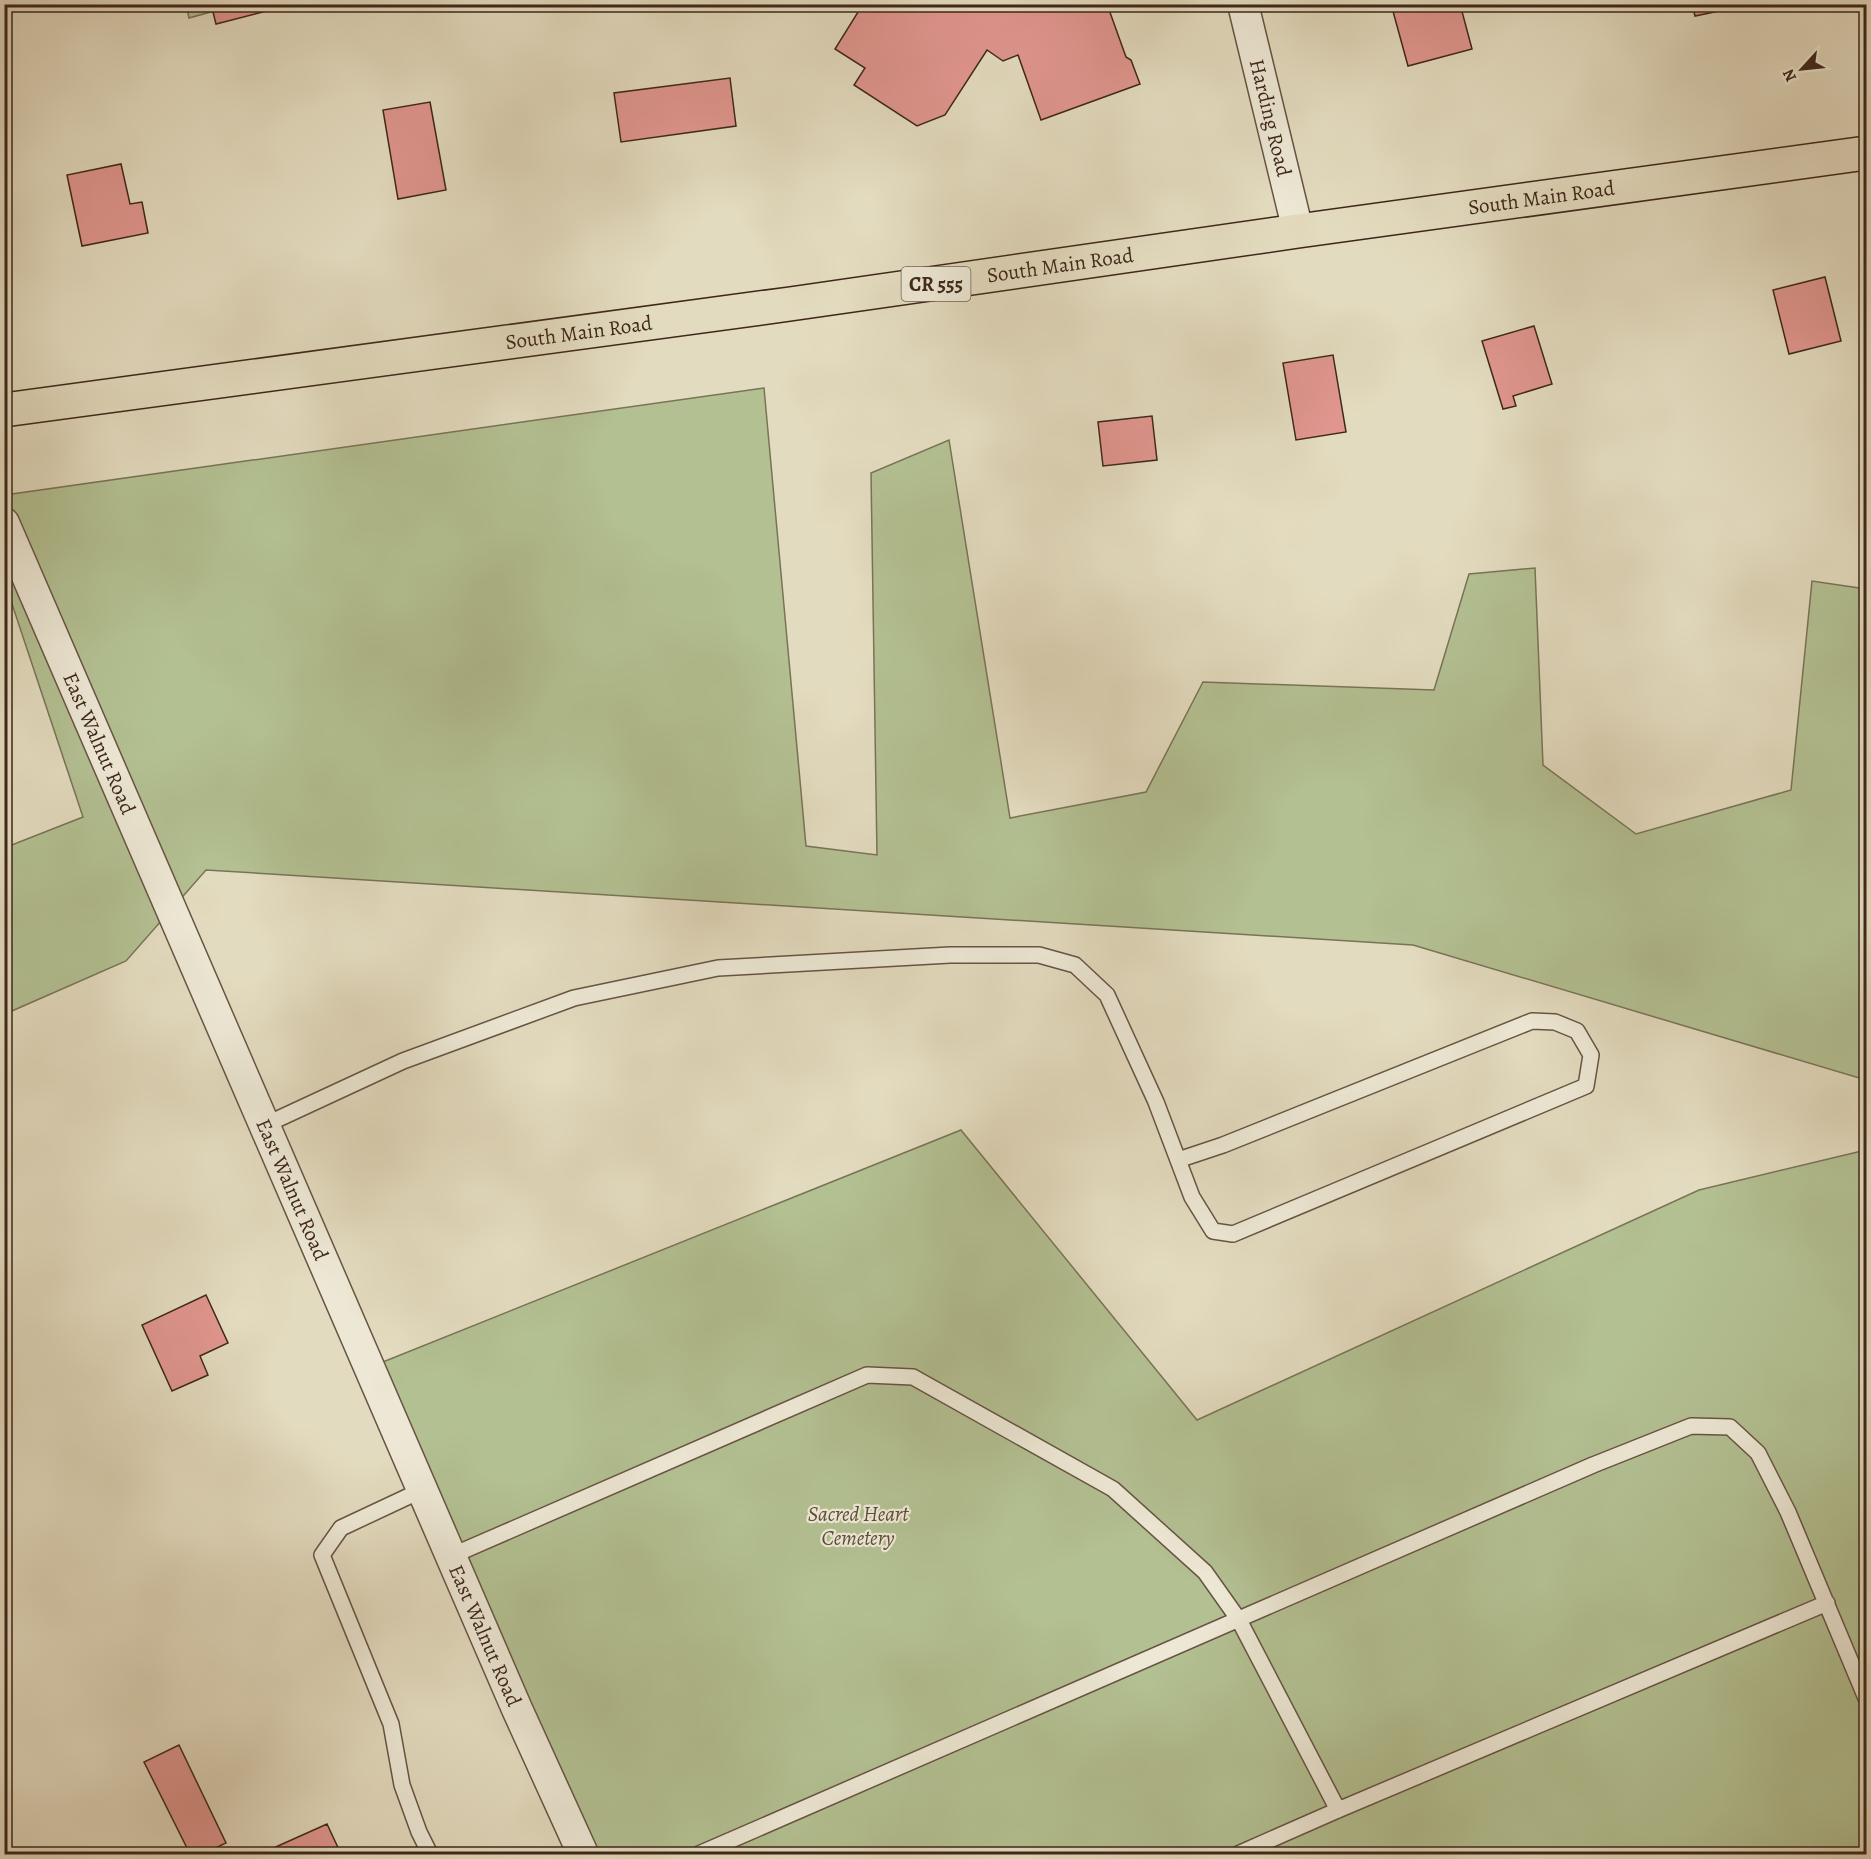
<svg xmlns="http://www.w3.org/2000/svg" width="1871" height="1859" font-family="Alegreya,serif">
<rect width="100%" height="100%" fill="#e3dbbf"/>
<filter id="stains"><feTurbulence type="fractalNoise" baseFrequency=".00333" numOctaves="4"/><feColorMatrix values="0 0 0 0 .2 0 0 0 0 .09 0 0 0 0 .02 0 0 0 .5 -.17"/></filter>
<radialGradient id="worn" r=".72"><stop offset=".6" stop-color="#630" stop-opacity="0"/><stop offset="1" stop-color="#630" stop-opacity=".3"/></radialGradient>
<path fill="#b3c092" stroke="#787456" stroke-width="1.5" d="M186,4L236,5L189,18Z
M764,388L806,846L877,855L871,473L949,440L1010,818L1146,792L1203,682L1434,690L1469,574L1535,568L1543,765L1636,834L1791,790L1812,581L1866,589V1080L1413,945L206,870L126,961L5,1014L4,848L83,817L5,583V495Z
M961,1130L1197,1420L1699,1190L1866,1150V1854H597L368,1368Z"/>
<path fill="#e0968f" stroke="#3e271b" stroke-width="1.5" d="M211,4H278L279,8L216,24Z
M863,4H1107L1126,57L1131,60L1140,84L1041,120L1018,55L1003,61L987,50L945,115L917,126L854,85L865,68L835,49Z
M1391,4H1460L1472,49L1408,66Z
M1692,4H1748V5L1695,16Z
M730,78L736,126L621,142L614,93Z
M430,102L446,190L398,199L383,110Z
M121,164L130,204L142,202L148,233L82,246L67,175Z
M1825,277L1841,341L1789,354L1773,290Z
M1534,326L1552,384L1513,396L1516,406L1503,409L1482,341Z
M1333,355L1346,432L1296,440L1283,363Z
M1152,416L1157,460L1103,466L1098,422Z
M206,1295L228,1343L200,1356L208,1375L172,1391L142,1325Z
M179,1745L226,1843L203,1854H190L144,1762Z
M327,1824L341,1854H260Z"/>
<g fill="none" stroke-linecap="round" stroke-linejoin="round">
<g stroke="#675444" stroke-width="18">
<path id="lane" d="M265,1125L403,1061L574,998L718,968L950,955H1039L1075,965L1107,995L1156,1102L1192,1197L1213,1231L1233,1234L1586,1086L1591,1055L1577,1031L1555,1022L1532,1021L1223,1145L1178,1160
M422,1490L341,1528L322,1555L391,1724L402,1785L419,1832L430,1854
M451,1556L867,1375L913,1377L1113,1489L1205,1572L1239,1620L1338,1810
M699,1854L1593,1465L1691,1426L1730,1427L1758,1453L1788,1512L1866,1698
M1238,1854L1338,1810L1827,1603"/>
</g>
<g stroke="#675444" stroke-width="33">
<g id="street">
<path id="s1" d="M1243,4L1298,231"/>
<path id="s2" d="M4,523L517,1709L583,1854"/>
</g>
</g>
<g stroke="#3e271b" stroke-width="36">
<g id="primary">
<path id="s3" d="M4,410L790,304L1298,231L1866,153"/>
</g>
</g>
<use href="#lane" stroke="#ede8d5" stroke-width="15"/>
<use href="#street" stroke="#ede8d5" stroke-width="30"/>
<use href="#primary" stroke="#e3dbbf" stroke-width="33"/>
</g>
<g text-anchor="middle" stroke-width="4.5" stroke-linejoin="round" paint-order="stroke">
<rect fill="#ede8d5" stroke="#726153" stroke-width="1.5" x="901.5" y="267" width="69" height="34" rx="4.5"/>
<g font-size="20" font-weight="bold" fill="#3e271b">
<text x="936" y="291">CR 555</text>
</g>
<g font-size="21" fill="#3e271b" stroke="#ede8d5">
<text dy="7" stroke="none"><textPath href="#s1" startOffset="117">Harding Road</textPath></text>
<text dy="7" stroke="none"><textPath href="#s3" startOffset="1552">South Main Road</textPath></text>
<text dy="7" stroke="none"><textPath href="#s3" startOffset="1066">South Main Road</textPath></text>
<text dy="7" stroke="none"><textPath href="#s3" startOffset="580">South Main Road</textPath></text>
<text dy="7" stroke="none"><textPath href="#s2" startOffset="240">East Walnut Road</textPath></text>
<text dy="7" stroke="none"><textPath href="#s2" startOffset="726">East Walnut Road</textPath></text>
<text dy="7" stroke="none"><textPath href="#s2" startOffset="1212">East Walnut Road</textPath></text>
</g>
<g font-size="21" font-style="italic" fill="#5b4d39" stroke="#ede8d5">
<text x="858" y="1521">Sacred Heart<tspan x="858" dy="24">Cemetery</tspan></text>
</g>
</g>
<rect width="1871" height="1859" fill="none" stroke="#e3dbbf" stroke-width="24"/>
<rect x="6" y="6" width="1859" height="1847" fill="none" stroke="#3e271b" stroke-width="3"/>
<rect x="12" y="12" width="1847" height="1835" fill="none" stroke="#3e271b" stroke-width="1.5"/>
<g transform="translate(1802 69) rotate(243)" stroke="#ede8d5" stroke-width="4.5" paint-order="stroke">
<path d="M0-4.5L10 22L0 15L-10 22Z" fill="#3e271b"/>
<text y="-9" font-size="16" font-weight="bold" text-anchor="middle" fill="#3e271b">N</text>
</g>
<rect width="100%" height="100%" filter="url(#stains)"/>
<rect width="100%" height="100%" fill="url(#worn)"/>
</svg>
